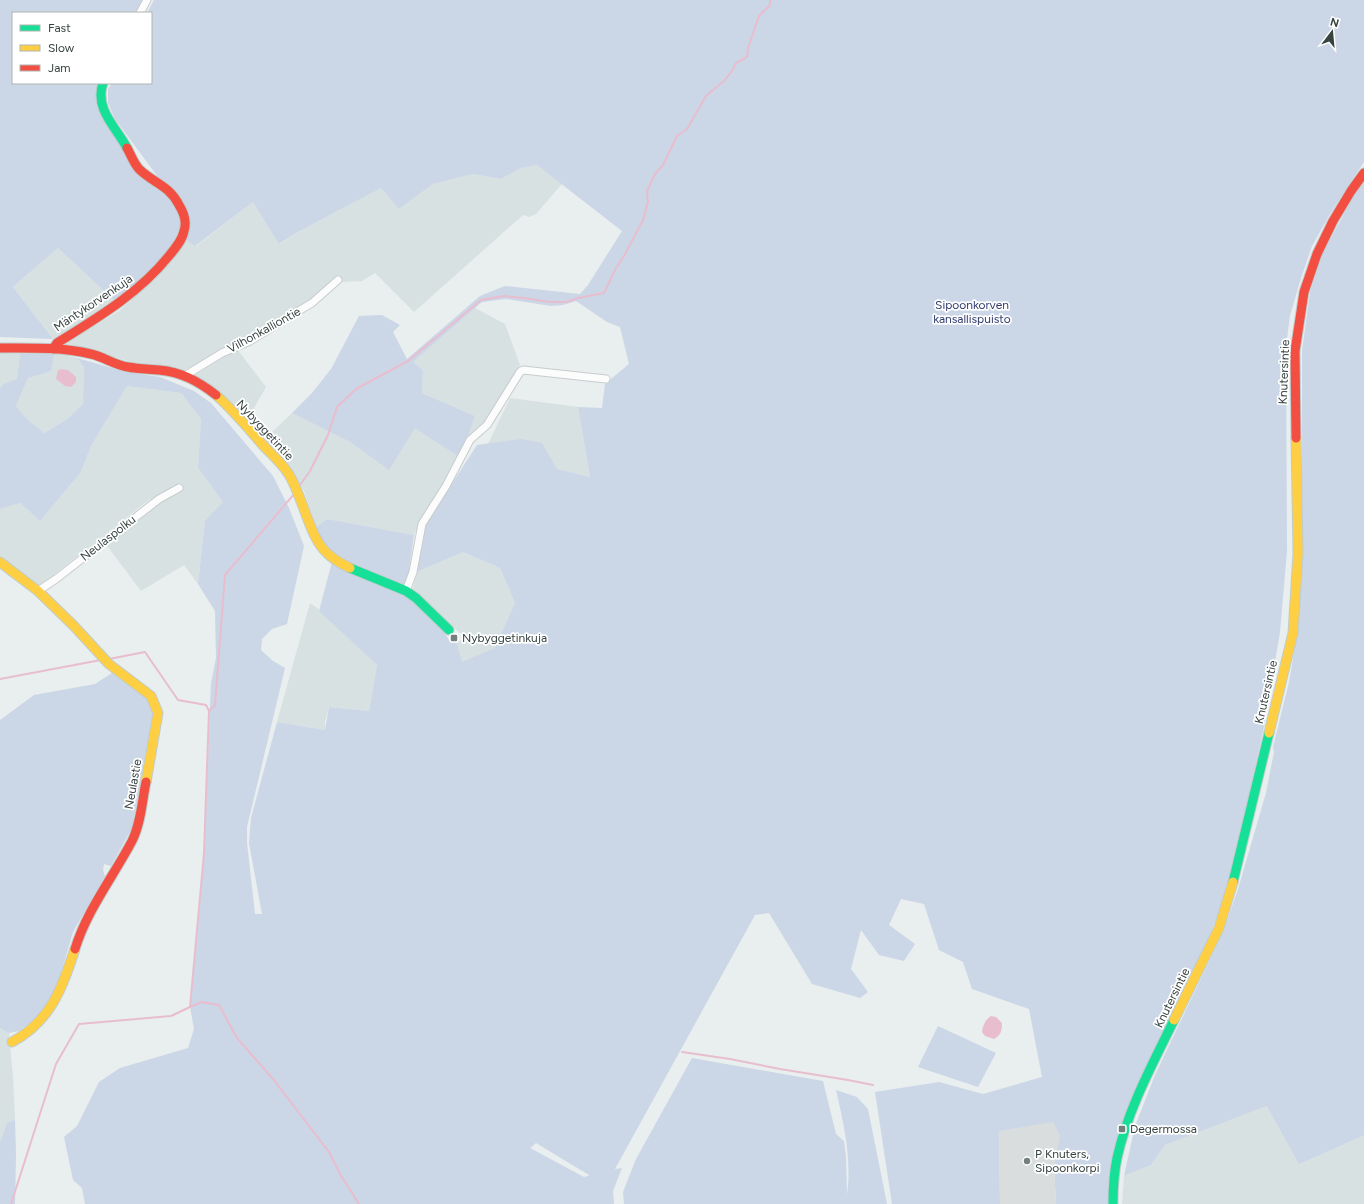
<svg xmlns="http://www.w3.org/2000/svg" width="1364" height="1204" font-family="Figtree,sans-serif">
<rect width="100%" height="100%" fill="#e9eeee"/>
<path fill="#d7e1e1" d="M537,165L562,184L536,214L529,217L523,215L414,312L375,273L362,281L342,282L337,277L307,302L280,319L194,366L181,371L132,362L66,343L119,311L155,279L172,260L185,239L196,246L253,202L280,244L296,233L381,188L399,209L433,184L473,174L501,179L521,168Z
M58,248L117,303L53,339L13,287Z
M475,308L505,324L520,365L483,423L468,437L475,416L422,393L423,370L413,362Z
M237,349L266,387L246,422L195,375Z
M0,353L20,354L17,380L3,384L0,388Z
M54,353L77,358L84,367L83,404L66,420L44,433L27,419L16,406L28,378Z
M127,386L181,393L201,419L198,468L223,502L205,522L198,584L184,565L141,591L105,543L155,505L150,499L38,587L0,556V509L20,503L40,521L81,472L91,446Z
M510,398L578,407L590,477L557,469L488,444Z
M292,413L350,442L388,469L415,427L459,457L421,519L414,535L327,519L316,527L304,491L289,467L263,441Z
M463,552L500,568L515,603L496,648L462,663L457,643L465,637L412,592L417,572Z
M310,603L316,607L377,665L369,711L329,707L325,722V730L277,722Z
M0,1028L9,1033L13,1077L15,1120L0,1204Z
M1267,1106L1364,1134V1204H1122L1124,1176L1151,1165L1165,1145Z"/>
<path fill="#cbd6e7" fill-rule="evenodd" d="M0,0H144L137,13H13V83H100L98,105L135,167L172,197L182,216L183,234L164,259L117,303L58,248L13,287L53,339L0,337Z
M154,0H1364V162L1330,214L1312,246L1300,281L1290,316L1286,346L1287,551L1280,632L1264,727L1239,842L1223,902L1205,947L1131,1101L1113,1153L1108,1185V1204H1056L1054,1168L999,1131L1000,1204H892L875,1092L939,1082L983,1094L1042,1077L1029,1009L972,989L963,962L939,950L924,904L901,899L889,925L915,944L904,961L879,955L861,930L851,969L868,992L860,998L812,984L769,913L755,915L615,1169L622,1168L613,1191L614,1204H85L82,1188L73,1180L64,1137L77,1126L99,1082L120,1068L188,1048L194,1029L190,1007L204,853L211,683L216,658L215,611L198,584L205,521L223,502L198,468L201,419L181,393L127,386L91,446L81,472L40,521L20,503L0,509V388L3,384L17,379L20,354L54,353L51,371L28,378L16,406L27,419L44,433L66,420L83,404L84,367L77,358L126,372L160,377L194,391L211,403L273,476L289,508L304,546L287,624L272,629L262,639L261,650L273,661L285,668L247,827V843L255,914H262L249,843L251,818L277,722L325,730L329,707L369,711L377,665L319,611L332,562L402,593L420,607L442,628L449,640L457,643L462,662L495,648L515,603L500,568L463,552L417,572L422,532L426,524L477,445L522,439L542,443L557,469L590,477L578,407L602,408L605,384L629,364L620,327L607,322L576,301L563,305L551,306L506,299L482,302L413,362L423,370L422,393L475,416L468,437L459,457L415,428L389,470L350,442L292,413L312,393L331,369L359,316L382,315L400,325L393,332L407,359L480,296L505,286L580,294L588,285L622,231L537,165L521,168L501,179L473,174L433,184L399,209L381,188L296,233L279,244L253,202L195,246L185,239L188,221L158,177L115,119L108,103V89L112,83H151V13H147ZM536,1143L589,1175L588,1176L584,1177L530,1148Z
M1364,181V1135L1299,1164L1267,1106L1165,1145L1151,1165L1124,1176L1135,1126L1155,1075L1223,932L1238,889L1266,793L1274,752L1273,747L1289,682L1297,635L1302,517V351L1310,292L1322,255L1355,193Z
M327,519L414,535L408,577L406,583C404,585 403,585 400,585C387,584 333,554 324,544C321,539 319,532 316,527Z
M115,671L142,693L154,708L153,727L147,746L132,828L111,866L104,864L103,870L105,876L73,932L57,987L40,1015L19,1031L9,1033L0,1028V720L34,695L95,684Z
M938,1026L996,1053L978,1087L918,1067Z
M692,1058L823,1081L836,1134L844,1141L846,1157L847,1195C852,1159 844,1125 836,1090L857,1097L868,1109L887,1204H624L623,1192L636,1159Z
M15,1120L16,1153L15,1204H0V1143L7,1123Z"/>
<path fill="#d9dddd" d="M1053,1122L1060,1135L1054,1168L1056,1204H1000L999,1131Z"/>
<path fill="#e8bece" d="M62,369L68,370L76,377V382L71,387L65,386L56,379L58,370Z
M991,1016L996,1017L1002,1023C1002,1031 1001,1035 994,1039L985,1036L982,1032C983,1025 985,1020 991,1016Z"/>
<g fill="none" stroke-linecap="round" stroke-linejoin="round">
<path stroke="#e8bece" stroke-width="2" d="M300,485L310,471L328,435L337,407L356,389L408,361L481,300L504,296L524,298L549,302H567L578,298L604,293L616,268L624,256L643,220L648,202L647,191L655,174L663,165L677,136L687,129L706,96L724,81L732,71L736,63L747,57L748,48L759,16L770,5V0
M109,659L145,652L178,700L206,705L209,711
M0,679L101,660
M190,1007L202,1002L219,1005L237,1038L273,1079L329,1152L340,1174L359,1204
M682,1052L730,1059L780,1069L848,1080L873,1085
M11,1204L56,1064L79,1024L171,1016L190,1007L204,853L209,711L215,705L225,575L295,493"/>
<g stroke="#c7cccc" stroke-width="9">
<path id="street" d="M140,13L147,0
M186,375L222,353L250,341L292,315L312,303L338,280
M38,591L56,579L159,499L179,488
M406,591L413,572L422,524L446,486L470,440L487,425L520,372L523,370L606,379"/>
</g>
<g stroke="#c0cccc" stroke-width="11">
<path id="fast" d="M103,83C94,109 116,127 127,148
M350,568L406,591L416,598L449,630
M1233,882L1269,733
M1113,1204C1113,1189 1114,1173 1117,1158C1128,1109 1152,1065 1174,1020"/>
</g>
<g stroke="#c0cccc" stroke-width="11">
<path id="slow" d="M216,395C233,410 247,427 262,444C271,454 281,462 288,473C303,496 309,537 327,553C333,559 342,564 350,568
M0,562L38,591L73,625L109,664L151,696L158,713L146,782
M1269,733L1293,633L1298,553L1296,438
M1174,1020L1219,928L1233,882
M12,1042C51,1021 62,988 75,949"/>
</g>
<g stroke="#c0cccc" stroke-width="11">
<path id="jam" d="M0,348C30,348 61,347 91,354C104,357 115,365 128,367C138,369 148,369 159,370C181,372 198,381 216,395
M53,349L57,343C97,318 138,294 168,257C174,250 182,241 184,231C187,222 184,213 179,205C169,185 153,183 139,169C133,162 131,155 127,148
M1296,438L1295,351L1304,292L1317,254L1333,221L1351,191L1364,173
M75,949C87,910 113,877 132,841C141,823 142,801 146,782"/>
</g>
<use href="#street" stroke="#fcfcfc" stroke-width="7"/>
<use href="#fast" stroke="#16e098" stroke-width="9"/>
<use href="#slow" stroke="#ffcf43" stroke-width="9"/>
<use href="#jam" stroke="#f24e42" stroke-width="9"/>
</g>
<g fill="#757f7e" stroke="#fff" stroke-width="1.5">
<rect x="450" y="634" width="8" height="8" rx="2"/>
<rect x="1118" y="1125" width="8" height="8" rx="2"/>
<circle cx="1027" cy="1161" r="4"/>
</g>
<g text-anchor="middle" stroke-width="3.5" stroke-linejoin="round" paint-order="stroke">
<g font-size="12" fill="#364341" stroke="#fff">
<text transform="translate(93 303) rotate(-34)" y="4">Mäntykorvenkuja</text>
<text transform="translate(264 330) rotate(-29)" y="4">Vilhonkalliontie</text>
<text transform="translate(1284 372) rotate(-88)" y="4">Knutersintie</text>
<text transform="translate(265 430) rotate(47)" y="4">Nybyggetintie</text>
<text transform="translate(108 538) rotate(-38)" y="4">Neulaspolku</text>
<text transform="translate(1266 692) rotate(-77)" y="4">Knutersintie</text>
<text transform="translate(133 784) rotate(-80)" y="4">Neulastie</text>
<text transform="translate(1172 998) rotate(-64)" y="4">Knutersintie</text>
</g>
<g font-size="12" fill="#303b6e" stroke="#fff">
<text x="972" y="309">Sipoonkorven<tspan x="972" dy="14">kansallispuisto</tspan></text>
</g>
<g font-size="12" fill="#364341" stroke="#fff" text-anchor="start">
<text x="462" y="642">Nybyggetinkuja</text>
<text x="1130" y="1133">Degermossa</text>
<text x="1035" y="1158">P Knuters,<tspan x="1035" dy="14">Sipoonkorpi</tspan></text>
</g>
</g>
<rect x="12" y="12" width="140" height="72" fill="#ffffff" stroke="#afb4b3"/>
<rect x="20" y="25" width="20" height="6" fill="#16e098" stroke="#afb4b3"/>
<text x="48" y="32" font-size="12" fill="#364341">Fast</text>
<rect x="20" y="45" width="20" height="6" fill="#ffcf43" stroke="#afb4b3"/>
<text x="48" y="52" font-size="12" fill="#364341">Slow</text>
<rect x="20" y="65" width="20" height="6" fill="#f24e42" stroke="#afb4b3"/>
<text x="48" y="72" font-size="12" fill="#364341">Jam</text>
<g transform="translate(1332 32) rotate(16)" stroke="#ffffff" stroke-width="3" paint-order="stroke">
<path d="M0-3L7 15L0 10L-7 15Z" fill="#364341"/>
<text y="-6" font-size="11" font-weight="bold" text-anchor="middle" fill="#364341">N</text>
</g>
</svg>
